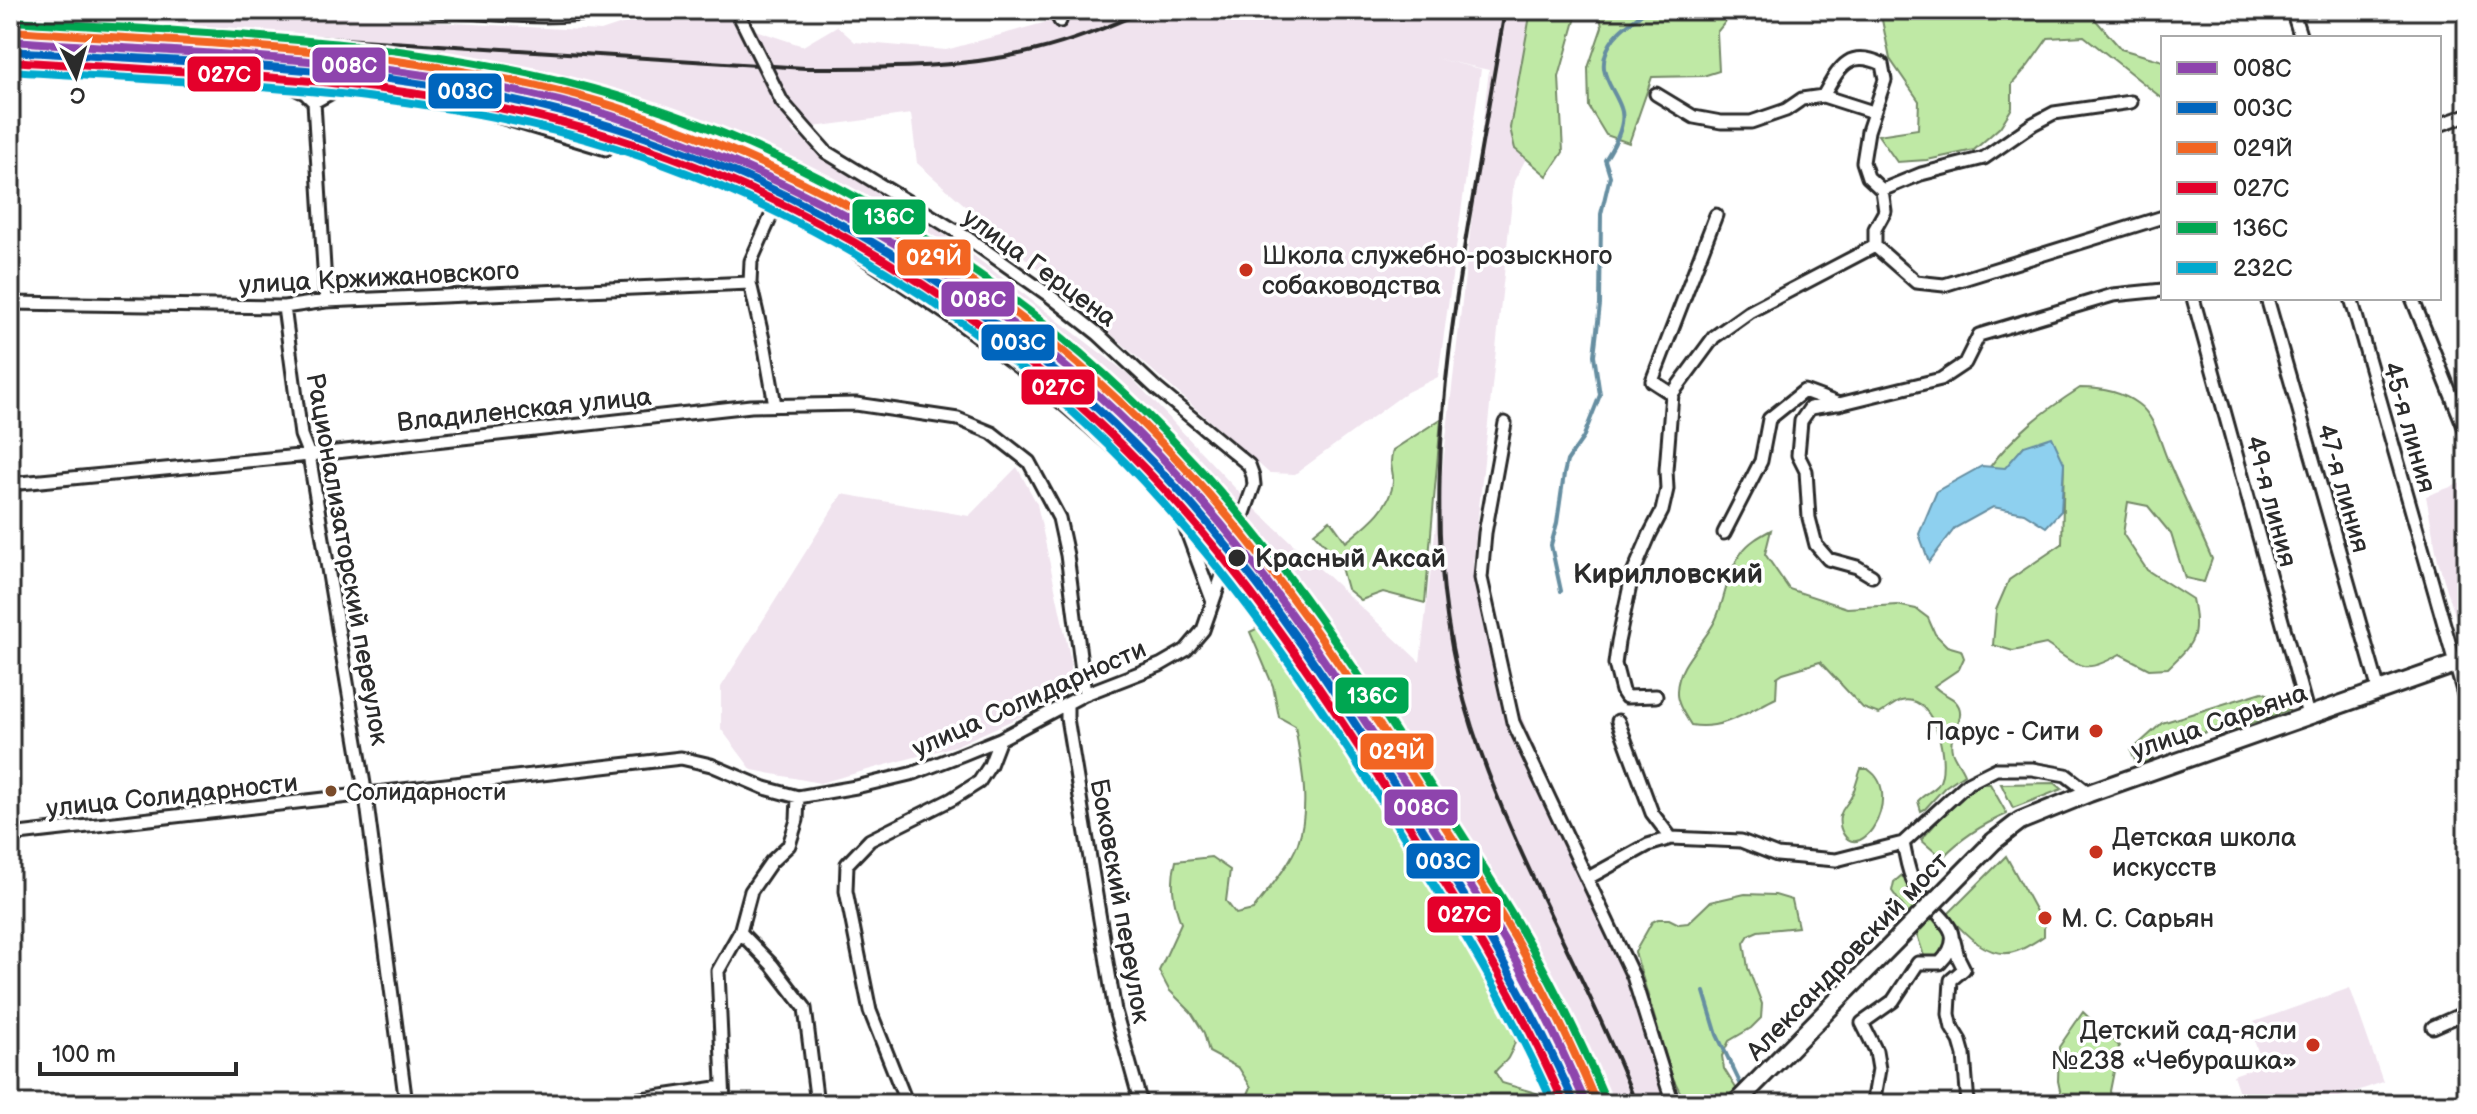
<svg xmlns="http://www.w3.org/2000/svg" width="2477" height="1114" font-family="'Balsamiq Sans',sans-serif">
<rect width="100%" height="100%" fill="#fff"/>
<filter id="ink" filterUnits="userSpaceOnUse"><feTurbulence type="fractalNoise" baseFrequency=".0125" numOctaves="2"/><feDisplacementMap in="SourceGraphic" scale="16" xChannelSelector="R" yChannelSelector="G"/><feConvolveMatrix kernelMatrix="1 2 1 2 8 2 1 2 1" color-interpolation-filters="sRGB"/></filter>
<g filter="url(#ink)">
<path fill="#f0e3ee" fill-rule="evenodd" d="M10,10H215L601,31L664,10H709L749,28L803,46L837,26L855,42L946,50L1054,20L1118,15L1127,10H1574L1551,112L1514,181L1473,564L1483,628L1621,945L1675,1104H1554L1523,1022L1374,793L1225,578L1086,425L927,298L768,202L661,152L407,97L10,62ZM1433,58L1489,70L1420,662L1250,504L1128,374L965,249L791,130L911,114L917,163L1269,473L1295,474L1407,392L1438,377L1481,69Z
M1017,467L1037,504L1071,662V682L1024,715L955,746L820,783L752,770L721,729V687L842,494L969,516Z
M2467,481V629L2460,631L2438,561L2426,496Z
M2350,988L2383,1082L2320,1104H2243L2233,1075L2263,1065L2248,1024Z"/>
<path fill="#bfe9a5" stroke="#758a68" stroke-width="2" d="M1531,10H1578L1559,77L1563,152L1547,176L1515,149L1510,128Z
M1599,10H1735L1717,32L1719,71L1703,76L1652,77L1629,143L1606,135L1589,107L1588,68L1602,27Z
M1877,10H2087L2121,49L2163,61V99L2084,36L2048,38L2028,66L2012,84V108L2000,127L1974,150L1927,160L1897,162L1878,135L1918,129L1919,101L1890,59L1881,15Z
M2080,388C2101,388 2121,391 2138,404C2156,417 2160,444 2169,463C2183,495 2198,527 2212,559L2204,582L2185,578L2171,534L2148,506L2128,502L2123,534L2147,570L2192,599C2200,636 2194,643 2168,668L2149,669L2120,654C2083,676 2078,666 2046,644L2013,651L1993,645L1996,610L2009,580L2062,544L2064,463L2024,446L2005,469L1989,468C2014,434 2044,411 2080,388Z
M1441,419L1425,603L1383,592L1361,600L1347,589L1339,560L1314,533L1330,520L1346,542C1364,527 1391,508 1393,482C1394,469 1388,467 1393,450Z
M1771,530L1765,554L1789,589L1847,608L1897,605L1916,609L1928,618L1935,634L1947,646L1961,650L1964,658L1959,669L1934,686C1941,694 1949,695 1955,701C1970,716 1947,733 1952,751C1954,758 1961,766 1964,774L1945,787L1925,809L1921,811L1918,801C1924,794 1933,791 1938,785C1951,768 1937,692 1901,701C1893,703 1886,711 1879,714L1863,708L1820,662L1783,673L1777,677L1776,698C1749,711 1722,731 1691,725C1685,715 1676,703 1677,691C1678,663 1703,645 1715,621C1726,599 1726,573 1742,552C1749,542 1760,536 1771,530Z
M1274,620L1384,762L1509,977C1519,1001 1523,1033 1508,1058C1505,1063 1498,1067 1495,1072L1502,1083L1549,1097L1556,1104H1517V1102L1493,1097L1483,1104H1244L1251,1087L1239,1068L1209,1052L1204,1033L1191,1012L1169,990L1159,971L1181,923C1173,902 1170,883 1176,861L1211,857L1230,870L1226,901L1236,914L1253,910C1267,891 1290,865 1298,843C1311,805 1301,764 1295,726L1279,717L1273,686L1250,632Z
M2262,692L2282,700L2289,710L2234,730L2231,722L2150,754L2152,760L2137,765L2131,751L2162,723Z
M1861,769H1868C1871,772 1875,774 1877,778C1889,795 1879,831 1860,840C1845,846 1838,827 1840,816C1842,808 1846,806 1850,799C1855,791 1857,779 1861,769Z
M2055,783L2062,789L2013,808L2001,784Z
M1979,784H1990L2007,814C1981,825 1961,838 1942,858L1921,840L1961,795Z
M2006,856L2044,926V936C2036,941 2026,948 2017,951C1990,961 1963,933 1948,914Z
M1901,876L1906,878L1915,898L1946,935L1944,951C1937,957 1932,958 1924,956L1912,919L1892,891L1894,882Z
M1745,894L1775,895L1792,900L1798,927L1758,931L1749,935L1744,943L1748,968L1762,1004L1761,1018L1751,1028L1729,1041L1722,1056L1724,1069L1746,1104H1686L1672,1076L1635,952L1652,922L1658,919H1669L1679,924L1688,923L1710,902Z
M2083,1012L2119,1046L2110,1091L2113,1104H2063L2058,1081L2059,1047Z"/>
<path fill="#8ed0ef" stroke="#668ea1" stroke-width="2" d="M2052,437L2064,463L2061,511L2046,527L2024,513L1993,507L1955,528L1929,562L1919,534L1937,491L1982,466L2005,468L2024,446Z"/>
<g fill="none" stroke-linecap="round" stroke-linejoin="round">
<path stroke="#668ea1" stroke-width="4" d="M1561,591L1551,545L1557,523L1564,474L1567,461L1583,438L1600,395L1594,355L1600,305L1601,214L1610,176L1605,160C1614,146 1627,124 1621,108C1613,85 1594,72 1610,44C1618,29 1633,22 1645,10
M1704,992L1717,1035L1742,1087"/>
<g stroke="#2b2b2b" stroke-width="17">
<path id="minor" d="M435,10C494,13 551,22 610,10
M1055,10L1060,21
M2292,10L2301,38
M10,56L27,57L101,72H160L292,87L305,93L314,102L336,90H353L484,112L606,149
M1656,94L1694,117L1721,122H1751L1786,110L1802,99L1823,96C1839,69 1847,48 1882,64L1885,80L1868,131L1863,162L1868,177L1882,190L1921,174L1984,158L2033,124L2054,113L2131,102
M1823,96L1873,112
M314,102L326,301
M2439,125L2467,115
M1716,215L1652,381L1672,394L1714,337L1749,312L1875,246L1916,282L1944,285L2163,217
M1875,246V229L1885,211L1882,190
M2193,298L2308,715
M2267,298L2379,691
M2351,298L2467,705
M2412,298L2467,434
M10,303L284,307L326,301L750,283
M284,307L301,435L309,455L366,796L406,1104
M1836,404L1810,408L1801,421L1798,455L1806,471L1809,518L1816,545L1828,559L1857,567L1872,576
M775,405L765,348L750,283L751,261L772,214L782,211L829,234L957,321L1032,377L1088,425L1163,493L1176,509L1184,524L1213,602
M1505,423L1485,533L1481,578L1513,722L1633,976L1673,1104
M10,484L309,455L751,406L856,404L958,419L992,433L1029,462L1059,518L1067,555L1085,694
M1724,533L1761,461L1769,419L1804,391L1839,404L1941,379L1965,363L1979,335L2113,295L2163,290
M1656,696L1626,697L1622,691L1615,664L1618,642L1632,576L1650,534L1662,511L1667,489L1666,470L1672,394
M1067,705V718L1115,1011L1141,1104
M1618,721L1652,813L1671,838
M10,835L681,758L711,765L765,788L798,797L856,787L914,773L963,754L1000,739L1085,694L1160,665L1186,650L1203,630L1254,485L1253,476L1249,465L1157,389L1098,334L1050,296L969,239L826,152L782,102
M1588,878L1648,845L1671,838L1741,841L1777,855L1836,860L1903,843L1968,783L1996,769H2032L2066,775L2089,793
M740,932L772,965L805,1008L817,1104
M1954,941L1958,957L1964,969L1951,980L1949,1014L1952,1028L1960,1041L1964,1055L1968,1104
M2433,1027L2467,1012
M608,1104L723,1087
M724,1104L718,971L740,932L751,891L771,862L789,845L797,820L798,797
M907,1104L870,1011L846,891L847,864L870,840L952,799L979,782L990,765L1000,739
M1873,1104L1879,1069L1876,1051L1862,1023L1893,1001L1918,963H1940C1974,928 1929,914 1915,885C1908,873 1906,856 1903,843"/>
</g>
<g stroke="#2b2b2b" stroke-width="22">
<path id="secondary" d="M1994,841L2020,821L2089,793L2467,660"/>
</g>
<use href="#minor" stroke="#fff" stroke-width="11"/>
<use href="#secondary" stroke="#fff" stroke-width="16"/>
<path stroke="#2b2b2b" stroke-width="4" d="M1505,10C1493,82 1480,153 1468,225C1440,391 1419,563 1472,727C1514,858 1587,976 1636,1104
M10,18L805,68C882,68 961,69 1037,50C1074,41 1111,26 1146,10"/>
<g stroke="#2b2b2b" stroke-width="17" stroke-linecap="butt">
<path id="minor-bridge" d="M738,13L782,102"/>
</g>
<g stroke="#2b2b2b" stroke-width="22" stroke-linecap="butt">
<path id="secondary-bridge" d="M1735,1104L1994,841"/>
</g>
<use href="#minor-bridge" stroke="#fff" stroke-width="11"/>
<use href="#secondary-bridge" stroke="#fff" stroke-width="16"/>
<g stroke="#fff" stroke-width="14">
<path id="rail-1" d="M10,41C193,53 380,57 559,101C612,114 664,133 714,154C893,226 1051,336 1181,478C1269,574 1341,683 1411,792C1444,844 1478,895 1509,948C1538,998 1563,1051 1586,1104"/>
</g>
<g stroke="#fff" stroke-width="14">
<path id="rail-2" d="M10,51C195,63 385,65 565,113C798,175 1009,307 1173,484C1260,578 1332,686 1401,795C1466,897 1526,992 1575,1104"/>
</g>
<g stroke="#fff" stroke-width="14">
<path id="rail-3" d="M11,31C195,43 382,47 563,92C616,105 668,124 719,145C898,218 1057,328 1188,471C1276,567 1349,676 1419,786C1452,838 1487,890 1518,943C1547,994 1572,1046 1595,1100"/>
</g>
<g stroke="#fff" stroke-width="14">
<path id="rail-4" d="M10,61C193,73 381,76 560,122C792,182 1002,314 1164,489C1251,583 1322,690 1391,797C1454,897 1517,995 1564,1104"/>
</g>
<g stroke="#fff" stroke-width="14">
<path id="rail-5" d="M11,21C197,33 385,37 566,82C806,142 1029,283 1195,464C1284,560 1357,670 1427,780C1461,833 1495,884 1526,938C1556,989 1581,1042 1604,1096"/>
</g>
<g stroke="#fff" stroke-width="14">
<path id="rail-6" d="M10,71C192,83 378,86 556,131C786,190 1004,325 1162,502C1247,596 1318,702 1386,808C1447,905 1507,999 1553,1104"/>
</g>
<use href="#rail-1" stroke="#8e44ad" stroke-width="8"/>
<use href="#rail-2" stroke="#0065bd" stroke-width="8"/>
<use href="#rail-3" stroke="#f26522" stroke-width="8"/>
<use href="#rail-4" stroke="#e4002b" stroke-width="8"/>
<use href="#rail-5" stroke="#00a651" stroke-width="8"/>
<use href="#rail-6" stroke="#00a9ce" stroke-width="8"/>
</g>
</g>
<g fill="#c8321e" stroke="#fff" stroke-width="3">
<circle cx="1246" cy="270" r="8"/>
<circle cx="2096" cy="731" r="8"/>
<circle cx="2096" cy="852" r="8"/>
<circle cx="2045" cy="918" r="8"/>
<circle cx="2313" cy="1045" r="8"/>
</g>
<circle fill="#2b2b2b" stroke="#fff" stroke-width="3" cx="1237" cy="558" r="10"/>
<circle fill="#7a4b2a" stroke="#fff" stroke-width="3" cx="331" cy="791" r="7"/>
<g text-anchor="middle" stroke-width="7" stroke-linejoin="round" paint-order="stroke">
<g font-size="24" fill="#2b2b2b" stroke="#fff" text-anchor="start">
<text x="346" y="800">Солидарности</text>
</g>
<g font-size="26" fill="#2b2b2b" stroke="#fff" text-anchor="start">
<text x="1262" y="264">Школа служебно-розыскного<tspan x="1262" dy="30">собаководства</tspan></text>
<text x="2080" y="740" text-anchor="end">Парус - Сити</text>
<text x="2112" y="846">Детская школа<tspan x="2112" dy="30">искусств</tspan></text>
<text x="2061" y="927">М. С. Сарьян</text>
<text x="2297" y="1039" text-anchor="end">Детский сад-ясли<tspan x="2297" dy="30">№238 «Чебурашка»</tspan></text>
</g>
<g font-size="26" fill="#2b2b2b" stroke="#fff">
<text transform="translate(1040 267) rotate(36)" y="9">улица Герцена</text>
<text transform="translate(379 277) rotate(-3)" y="9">улица Кржижановского</text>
<text transform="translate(524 409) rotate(-6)" y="9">Владиленская улица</text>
<text transform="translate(2410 427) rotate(74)" y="9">45-я линия</text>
<text transform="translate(2344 488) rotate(74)" y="9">47-я линия</text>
<text transform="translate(2272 501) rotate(75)" y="9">49-я линия</text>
<text transform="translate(348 559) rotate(80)" y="9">Рационализаторский переулок</text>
<text transform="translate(1029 698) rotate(-24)" y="9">улица Солидарности</text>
<text transform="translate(2219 721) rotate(-19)" y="9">улица Сарьяна</text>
<text transform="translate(172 795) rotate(-6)" y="9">улица Солидарности</text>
<text transform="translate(1121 901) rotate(80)" y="9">Боковский переулок</text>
<text transform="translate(1847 956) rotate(-46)" y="9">Александровский мост</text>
</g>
<g font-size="26" font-weight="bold" fill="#2b2b2b" stroke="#fff" text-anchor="start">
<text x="1255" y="567">Красный Аксай</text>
</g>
<g font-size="28" font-weight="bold" fill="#2b2b2b" stroke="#fff">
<text x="1668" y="583">Кирилловский</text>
</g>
</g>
<g stroke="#fff" stroke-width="3">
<rect x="311" y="46" width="76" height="38" rx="8" fill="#8e44ad"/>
<rect x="186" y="55" width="76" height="38" rx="8" fill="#e4002b"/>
<rect x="427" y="72" width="76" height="38" rx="8" fill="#0065bd"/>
<rect x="851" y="198" width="76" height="38" rx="8" fill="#00a651"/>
<rect x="896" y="238" width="76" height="39" rx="8" fill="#f26522"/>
<rect x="940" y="280" width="76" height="38" rx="8" fill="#8e44ad"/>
<rect x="980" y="323" width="76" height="39" rx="8" fill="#0065bd"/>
<rect x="1020" y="368" width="76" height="38" rx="8" fill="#e4002b"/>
<rect x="1334" y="676" width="76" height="39" rx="8" fill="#00a651"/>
<rect x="1359" y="732" width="76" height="39" rx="8" fill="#f26522"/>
<rect x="1383" y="788" width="76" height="39" rx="8" fill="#8e44ad"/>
<rect x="1405" y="842" width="76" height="38" rx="8" fill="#0065bd"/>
<rect x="1426" y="895" width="76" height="39" rx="8" fill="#e4002b"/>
</g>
<g font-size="22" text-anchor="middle" font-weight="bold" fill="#fff">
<text x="349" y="73">008С</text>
<text x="224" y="82">027С</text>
<text x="465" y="99">003С</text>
<text x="889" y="224">136С</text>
<text x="934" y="265">029Й</text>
<text x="978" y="307">008С</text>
<text x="1018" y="350">003С</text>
<text x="1058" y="395">027С</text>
<text x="1372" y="703">136С</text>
<text x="1397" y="759">029Й</text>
<text x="1421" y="815">008С</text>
<text x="1443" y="869">003С</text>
<text x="1464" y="922">027С</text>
</g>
<rect width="2477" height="1114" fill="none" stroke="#fff" stroke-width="40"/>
<rect x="20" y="20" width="2437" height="1074" fill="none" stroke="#2b2b2b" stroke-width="3" filter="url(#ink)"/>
<rect x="2161" y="36" width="280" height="264" fill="#ffffff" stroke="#aaaaaa" stroke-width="2"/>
<rect x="2177" y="62" width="40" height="12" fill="#8e44ad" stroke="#aaaaaa" stroke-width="2"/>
<text x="2233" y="76" font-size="24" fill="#2b2b2b">008С</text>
<rect x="2177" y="102" width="40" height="12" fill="#0065bd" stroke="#aaaaaa" stroke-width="2"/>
<text x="2233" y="116" font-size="24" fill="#2b2b2b">003С</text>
<rect x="2177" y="142" width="40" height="12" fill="#f26522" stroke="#aaaaaa" stroke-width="2"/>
<text x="2233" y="156" font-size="24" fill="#2b2b2b">029Й</text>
<rect x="2177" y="182" width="40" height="12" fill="#e4002b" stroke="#aaaaaa" stroke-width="2"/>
<text x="2233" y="196" font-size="24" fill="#2b2b2b">027С</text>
<rect x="2177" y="222" width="40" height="12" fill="#00a651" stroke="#aaaaaa" stroke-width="2"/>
<text x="2233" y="236" font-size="24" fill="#2b2b2b">136С</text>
<rect x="2177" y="262" width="40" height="12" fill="#00a9ce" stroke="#aaaaaa" stroke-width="2"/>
<text x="2233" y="276" font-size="24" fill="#2b2b2b">232C</text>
<g transform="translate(76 76) rotate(175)" stroke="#ffffff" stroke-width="6" paint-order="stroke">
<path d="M0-6L14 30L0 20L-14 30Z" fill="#2b2b2b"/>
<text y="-12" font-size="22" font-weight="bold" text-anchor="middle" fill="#2b2b2b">С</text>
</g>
<path d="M40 1062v12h196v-12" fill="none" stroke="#2b2b2b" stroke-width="4"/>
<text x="52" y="1062" font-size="24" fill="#2b2b2b" stroke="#ffffff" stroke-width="6" paint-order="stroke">100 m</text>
</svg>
